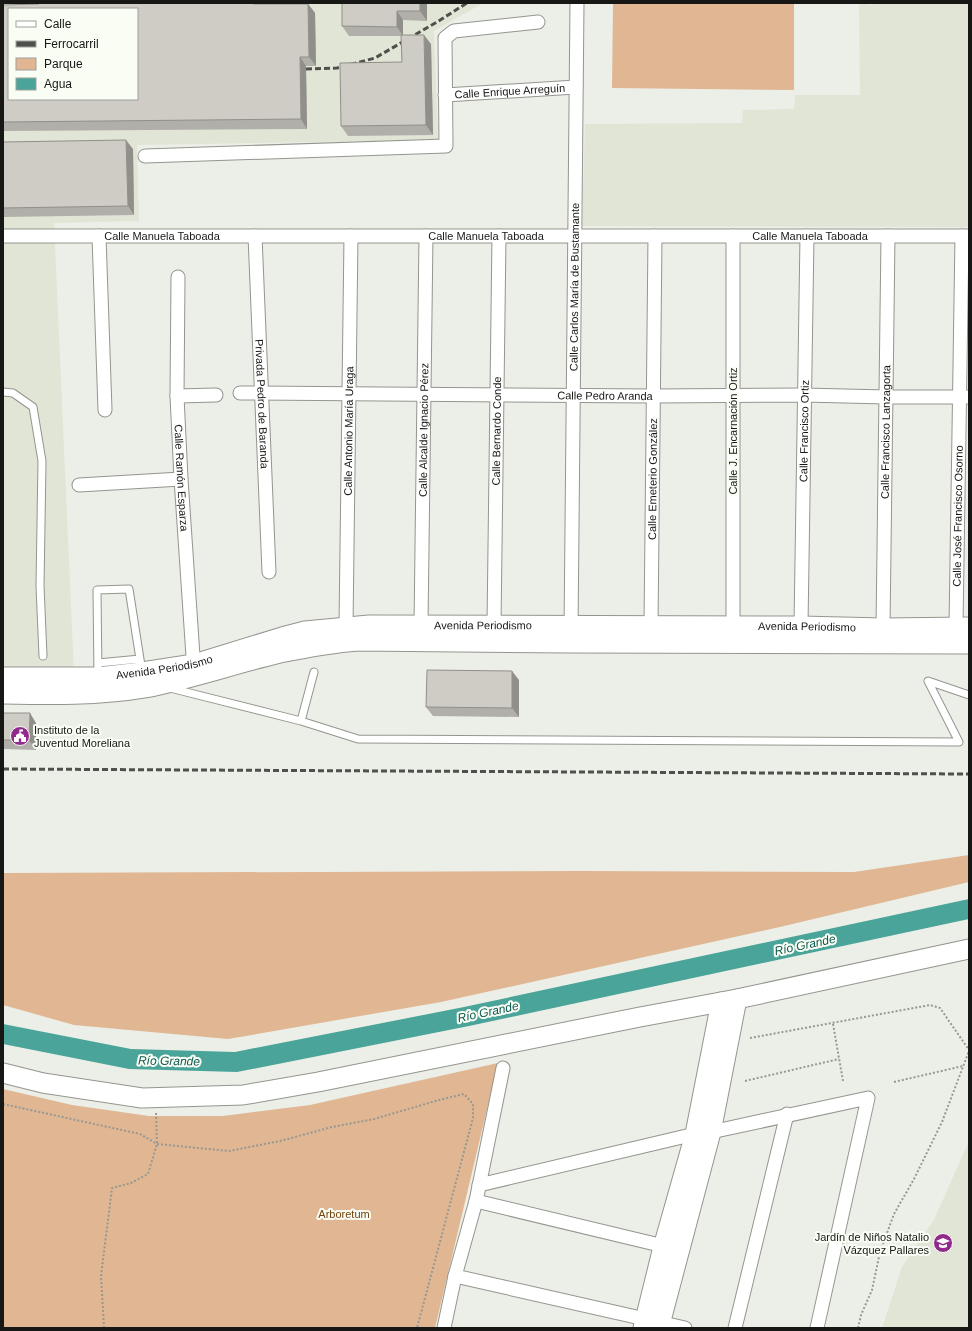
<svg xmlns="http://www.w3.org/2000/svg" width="972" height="1331" font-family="Helvetica,sans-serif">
<rect width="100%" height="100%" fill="#ecefe7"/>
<path fill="#e0e5d6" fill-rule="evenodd" d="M3,3H483L434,31L438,140L137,145L139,221L54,223L74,674H3ZM9,9H137V99H9Z
M859,3L873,5V3H969V227L582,226L585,124L742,123L743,110L794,109L795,95H860Z
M969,1141V1328H882L902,1267L934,1220Z"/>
<path fill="#e0b693" d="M613,3H794V90L612,88Z
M969,855V882L780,927L441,1002L228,1039L74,1025L3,1005V873L581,871L854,872Z
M498,1063L435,1328H3V1089L72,1105L149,1116H223L310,1105Z"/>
<path fill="#4aa499" d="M969,899V919L469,1026L237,1072L129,1069L3,1044V1024L131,1049L235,1052L464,1007Z"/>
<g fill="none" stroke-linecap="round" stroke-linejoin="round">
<g stroke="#93968e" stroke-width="9">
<path id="lane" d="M3,392L13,393L33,407L42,461L40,586L43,656
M98,663L140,659
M98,676L97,590L129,589L142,672
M170,688L301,721L358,739L959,742L928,681L969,695
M301,721L314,672"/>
</g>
<g stroke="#93968e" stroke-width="15">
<g id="street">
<path id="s1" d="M445,95L576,87"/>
<path d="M145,156L446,146L445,38L454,31L538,22"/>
<path id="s2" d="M3,236H969"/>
<path d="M99,236L105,410"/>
<path id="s3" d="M255,236L269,572"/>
<path id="s4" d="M178,277L177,396L181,479L194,671"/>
<path id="s5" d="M240,393L653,396L804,395L886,397H969"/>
<path d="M177,396L216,395"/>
<path d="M79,485L181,479"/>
<path id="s6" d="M421,625L426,236"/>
<path id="s7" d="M494,625L499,236"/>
<path id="s8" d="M346,626L351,236"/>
<path id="s9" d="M801,626L807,236"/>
<path id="s10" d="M651,627L655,236"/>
<path d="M733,627V236"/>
<path id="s11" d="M956,627L962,236"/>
<path id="s12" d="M883,628L888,236"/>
<path id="s13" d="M571,633L577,3"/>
<path d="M479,1185L695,1134L711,1132L868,1098L817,1328"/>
<path d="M476,1201L672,1248"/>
<path d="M455,1276L685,1328"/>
<path d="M444,1328L455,1276L476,1201L503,1068"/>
<path d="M735,1328L787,1114"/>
</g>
</g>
<g stroke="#93968e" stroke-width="21">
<g id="secondary">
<path id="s14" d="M3,677H98L142,672L194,664L282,637L305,631L369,625L801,626L883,628L969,627"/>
<path d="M3,694C51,695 98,696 145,688C191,679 234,664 280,653C305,648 331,643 357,641L570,643L969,644"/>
<path d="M3,1073L43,1083L142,1098L243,1095L318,1082L640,1017L737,999L969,949"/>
<path d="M643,1328L663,1247L695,1134L721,1002"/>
<path d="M659,1328L711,1132L737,999"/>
</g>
</g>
<path stroke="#969892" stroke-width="2" stroke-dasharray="2 2" stroke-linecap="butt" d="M833,1024L843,1081
M750,1038L930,1005L940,1008L969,1050
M745,1081L839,1059
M894,1082L963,1066
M3,1104L140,1134L157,1144L229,1151L280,1141L332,1127L374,1119L439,1100L464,1094L473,1104V1118L417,1328
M104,1328L101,1276L112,1188L131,1183L148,1174L157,1144L156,1111
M858,1328L861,1315L872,1290L880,1252L894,1214L914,1179L942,1122L969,1051"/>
<use href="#lane" stroke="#fff" stroke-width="7"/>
<use href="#street" stroke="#fff" stroke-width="13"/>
<use href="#secondary" stroke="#fff" stroke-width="19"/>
<path stroke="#4e504b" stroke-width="3" stroke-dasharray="6 3" stroke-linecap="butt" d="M306,69L337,68L375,58L437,22L467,3
M3,769L969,774"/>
</g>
<path fill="#b1afa9" d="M259,3V4H308L315,13L316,66H306L307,129L3,131V5Z
M342,3H455V4H427V21L403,20V35L431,44L433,135L348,136L341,126L402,62L401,36H349L342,26Z
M3,142L133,149L134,215L3,217Z
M519,680V717L433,716L426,707Z
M3,713L36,723V750L3,749Z"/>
<path fill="#908f89" d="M253,3H259L260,14L253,4Z
M420,3H426L427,4V21L420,11Z
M308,4L315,13L316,66L309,57Z
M397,11L403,20V36L397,27Z
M424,35L431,44L433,135L426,125Z
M300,57L306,66L307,129L301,119Z
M126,140L133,149L134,215L128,206Z
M512,671L519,680V717L512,708Z
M30,713L36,723V750L29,740Z"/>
<path fill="#ceccc4" stroke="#908f89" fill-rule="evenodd" d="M39,3H253V4H308L309,57H300L301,119L3,122V5L39,4ZM9,9H137V99H9Z
M342,3H420V11H397V27L342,26Z
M401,35H424L426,125L341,126L340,63L402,62Z
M126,140L128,206L3,208V142Z
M427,670L512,671V708L426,707Z
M3,713H30L29,740H3Z"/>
<defs>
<g id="civic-disc" transform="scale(1)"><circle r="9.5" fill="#922a8e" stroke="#f9fdf4"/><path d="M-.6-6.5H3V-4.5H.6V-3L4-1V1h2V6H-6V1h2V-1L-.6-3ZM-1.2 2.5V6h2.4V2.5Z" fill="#fff"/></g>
<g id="school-disc" transform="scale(1)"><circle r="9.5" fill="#922a8e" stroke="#f9fdf4"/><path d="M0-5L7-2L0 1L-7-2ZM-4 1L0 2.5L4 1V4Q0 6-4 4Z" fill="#fff"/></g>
</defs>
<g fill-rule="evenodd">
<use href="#civic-disc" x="20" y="736"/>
<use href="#school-disc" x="943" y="1243"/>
</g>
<g text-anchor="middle" stroke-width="4" stroke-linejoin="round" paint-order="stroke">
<g font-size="11" fill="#171815" stroke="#f9fdf4">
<text dy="4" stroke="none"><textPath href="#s1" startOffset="65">Calle Enrique Arreguín</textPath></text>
<text dy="4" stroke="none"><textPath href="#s2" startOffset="159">Calle Manuela Taboada</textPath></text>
<text dy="4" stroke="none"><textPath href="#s2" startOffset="483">Calle Manuela Taboada</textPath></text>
<text dy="4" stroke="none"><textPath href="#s2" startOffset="807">Calle Manuela Taboada</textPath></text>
<text dy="4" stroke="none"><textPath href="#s13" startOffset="346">Calle Carlos María de Bustamante</textPath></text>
<text dy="4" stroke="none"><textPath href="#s5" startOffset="365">Calle Pedro Aranda</textPath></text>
<text dy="4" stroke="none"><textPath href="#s3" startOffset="168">Privada Pedro de Baranda</textPath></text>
<text dy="4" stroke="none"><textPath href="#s6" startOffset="195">Calle Alcalde Ignacio Pérez</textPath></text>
<text dy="4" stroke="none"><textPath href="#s8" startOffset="195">Calle Antonio María Uraga</textPath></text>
<text dy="4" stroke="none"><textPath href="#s7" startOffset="194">Calle Bernardo Conde</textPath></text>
<text transform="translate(733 431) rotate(-90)" y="4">Calle J. Encarnación Ortiz</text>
<text dy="4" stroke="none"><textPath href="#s9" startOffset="195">Calle Francisco Ortiz</textPath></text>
<text dy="4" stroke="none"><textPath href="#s12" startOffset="196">Calle Francisco Lanzagorta</textPath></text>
<text dy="4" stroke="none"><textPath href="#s4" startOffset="201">Calle Ramón Esparza</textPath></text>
<text dy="4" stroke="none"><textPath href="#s10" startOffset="148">Calle Emeterio González</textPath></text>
<text dy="4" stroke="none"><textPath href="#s11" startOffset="111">Calle José Francisco Osorno</textPath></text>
<text dy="4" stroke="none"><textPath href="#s14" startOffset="486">Avenida Periodismo</textPath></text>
<text dy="4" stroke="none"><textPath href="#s14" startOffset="810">Avenida Periodismo</textPath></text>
<text dy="4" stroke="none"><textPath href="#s14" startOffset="162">Avenida Periodismo</textPath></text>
</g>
<g font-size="11" fill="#171815" stroke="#f9fdf4" text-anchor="start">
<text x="34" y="734">Instituto de la<tspan x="34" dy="13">Juventud Moreliana</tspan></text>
<text x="929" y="1241" text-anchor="end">Jardín de Niños Natalio<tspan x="929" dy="13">Vázquez Pallares</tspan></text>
</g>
<g font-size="11" fill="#734109" stroke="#f9fdf4">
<text x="344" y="1218">Arboretum</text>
</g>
<g font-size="12" font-style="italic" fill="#0e5b53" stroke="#f9fdf4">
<text transform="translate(805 945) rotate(-12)" y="4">Río Grande</text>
<text transform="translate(488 1012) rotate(-12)" y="4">Río Grande</text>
<text transform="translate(169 1061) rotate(1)" y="4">Río Grande</text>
</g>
</g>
<rect width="972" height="1331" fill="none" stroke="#171815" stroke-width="8"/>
<rect x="8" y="8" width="130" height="92" fill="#f9fdf4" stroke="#9fa19b"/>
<rect x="16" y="21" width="20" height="6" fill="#ffffff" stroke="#9fa19b"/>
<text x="44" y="28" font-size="12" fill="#171815">Calle</text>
<rect x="16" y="41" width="20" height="6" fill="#4e504b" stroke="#9fa19b"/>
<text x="44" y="48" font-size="12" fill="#171815">Ferrocarril</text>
<rect x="16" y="58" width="20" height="12" fill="#e0b693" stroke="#9fa19b"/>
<text x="44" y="68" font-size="12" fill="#171815">Parque</text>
<rect x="16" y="78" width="20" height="12" fill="#4aa499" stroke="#9fa19b"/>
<text x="44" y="88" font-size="12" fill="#171815">Agua</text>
</svg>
